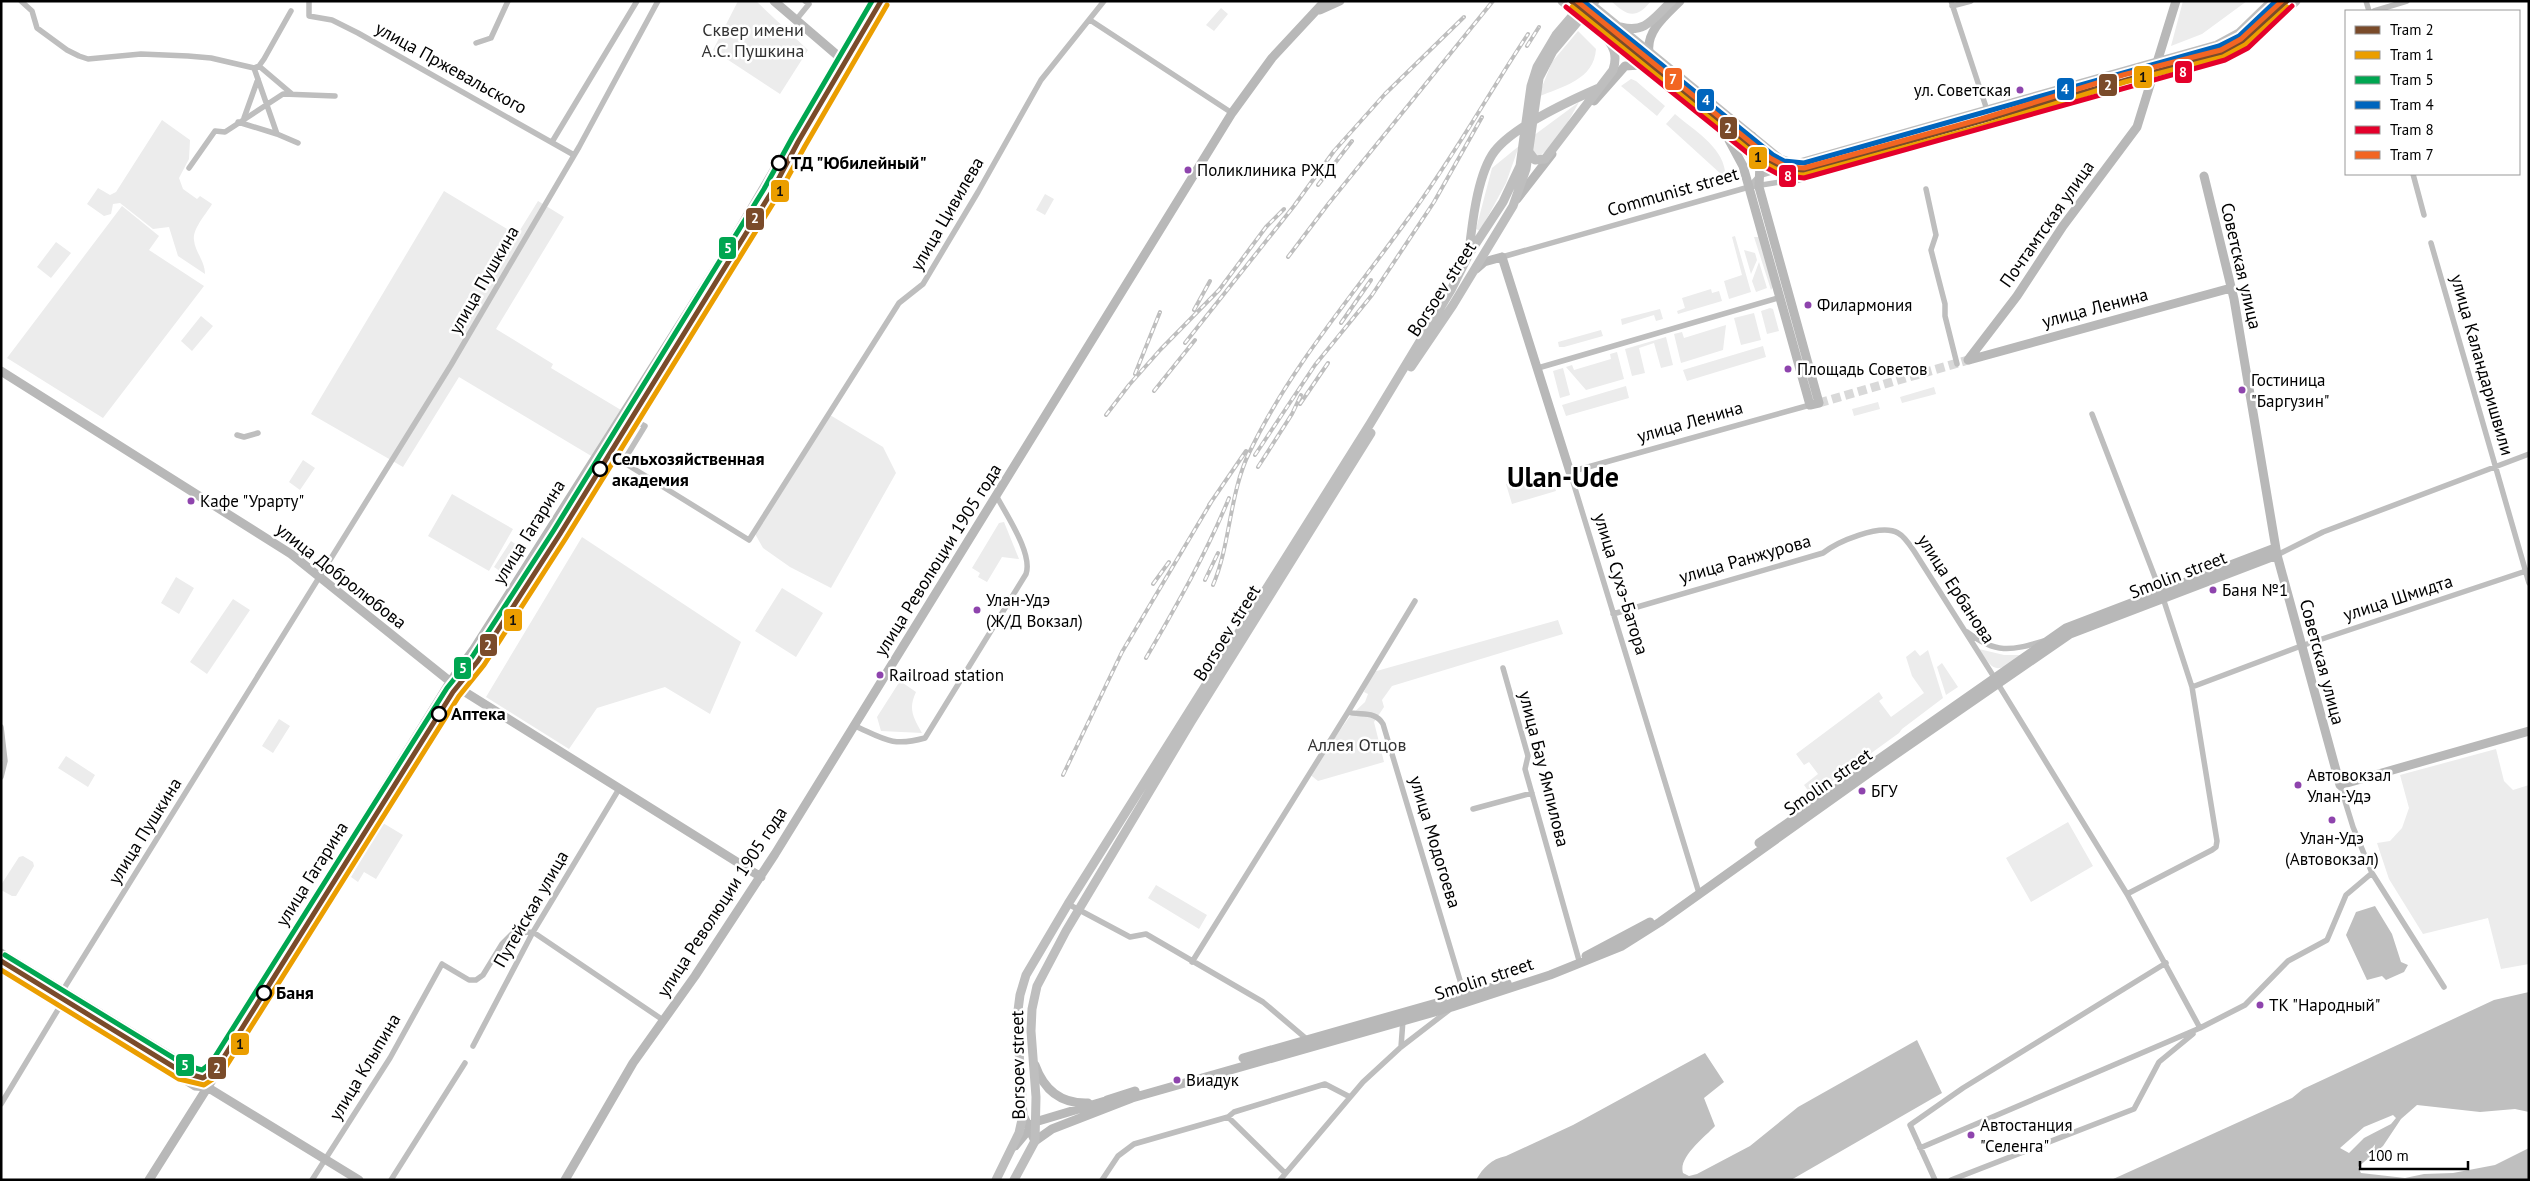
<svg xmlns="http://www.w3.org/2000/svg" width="2530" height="1181" font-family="'PT Sans',sans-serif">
<rect width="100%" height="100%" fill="#fff"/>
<path fill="#ececec" d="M738,1H756L808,50L780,94L713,50Z
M1611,1H1651C1636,20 1627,16 1611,1Z
M2183,1H2247L2202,34L2171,46Z
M1221,8L1228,14L1214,31L1206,25Z
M1578,31L1596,49C1594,80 1563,86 1538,97L1552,62Z
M1631,79L1636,81L1665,106L1657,116L1621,86Z
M1579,102C1571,117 1554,148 1539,156L1535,155L1531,148L1533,136Z
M1675,114C1692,129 1722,146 1725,171L1722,175L1666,124Z
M162,120L190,140L189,159L179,178L183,189L197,199L200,196L212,204C207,213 192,229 194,240C195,252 205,261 205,274L178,256L169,227L153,229L120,203L113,204L111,214L104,216L87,204L98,188L110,195L116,192Z
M1519,146L1506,183L1480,231L1476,229L1492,168Z
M444,191L517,235L538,201L564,217L496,329L553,364L551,368L621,410L593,457L459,377L403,467L311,414Z
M1045,194L1054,199L1045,215L1036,210Z
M122,206L159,236L149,250L204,286L103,418L7,358Z
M1735,236L1751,292L1729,299L1724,281L1742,275L1732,237Z
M1754,237H1759L1773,287L1771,290Z
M56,242L71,253L51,278L37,267Z
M1744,250L1755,253L1757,260L1751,274Z
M1759,262L1767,288L1756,292L1752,281Z
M1711,289L1712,293L1719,291L1722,301L1678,314L1677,311L1685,308L1682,298Z
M1770,308L1773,309L1779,331L1767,334L1761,311Z
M1660,309L1663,319L1656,321L1654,315L1622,325L1621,319Z
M1754,313L1761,340L1741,345L1734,318Z
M201,316L213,326L192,351L181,341Z
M1726,325L1723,350L1681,363L1674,334L1682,332L1684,338Z
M1601,330L1603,336L1564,347H1559L1558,342Z
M1666,337L1673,365L1661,368L1654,343L1639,348L1645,373L1632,376L1625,349Z
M1763,346L1766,357L1687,381L1683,370Z
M1617,352L1624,379L1586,390L1566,367L1572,365L1574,370L1611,359L1610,354Z
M1563,368L1570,395L1560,398L1553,371Z
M1626,386L1629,398L1566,416L1562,405Z
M1934,387L1936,394L1902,403L1900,397Z
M1878,402L1880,409L1854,416L1852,409Z
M830,415L883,447L896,473L831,588L790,567L763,548L754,532Z
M303,460L315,468L300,490L289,482Z
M1550,471L1556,491L1512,504L1506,484Z
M452,494L513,529L489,571L428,536Z
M1004,522L1019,559L1002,557L987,582L978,577L980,573L972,568L999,523Z
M582,537L741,642L710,714L665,687L597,708L569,749L486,697Z
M511,541L524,550L507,576L494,567Z
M176,577L194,588L179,614L161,603Z
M782,588L823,613L796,657L755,631Z
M233,599L250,610L207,674L190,662Z
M1558,620L1563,634L1392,686L1382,700L1384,707L1374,722L1384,762L1318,781L1308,773L1331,737L1336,736L1350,716L1365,702L1368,694L1364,692L1373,672Z
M1979,649L2004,655H2021C1998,672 1995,675 1979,649Z
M1915,650L1920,656L1928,650L1943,698L1902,729L1899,733L1812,796L1804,785L1818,774L1809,762L1804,765L1796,754L1879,692L1883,698L1879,701L1891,717L1924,693L1912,676L1906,657Z
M1942,663L1958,687L1946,695L1937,667Z
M900,681L916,692C908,709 913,717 922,733L881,731L877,717Z
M279,719L290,726L273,753L262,746Z
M2496,749L2504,781L2513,790L2529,785V964L2501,969L2488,918L2423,934L2389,879L2377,843L2390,841L2402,828L2409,808L2400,775Z
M66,756L95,775L88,787L58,768Z
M2068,822L2093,866L2031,902L2006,858Z
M383,823L403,835L376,879L364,872L358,882L351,877Z
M23,856L33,862L34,866L16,896H12L1,890V885L19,857Z
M1156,885L1207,915L1199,929L1148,898Z"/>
<path fill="#bfbfbf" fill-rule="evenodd" d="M2375,906L2392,934L2401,962L2408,965L2404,972L2386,980L2382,976L2367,980L2346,935L2356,912Z
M2529,992V1112L2515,1109L2480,1112L2417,1105L2401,1119L2383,1146L2358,1167L2361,1173L2405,1178L2424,1174L2453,1173L2495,1165L2529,1148V1180H2111L2292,1098L2303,1089L2494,1000ZM2393,1115L2396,1118L2391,1124L2364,1138L2349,1153L2340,1148L2364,1127Z
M1917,1040L1942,1093L1791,1180H1476C1483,1168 1491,1159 1506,1156L1573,1125L1705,1053L1724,1082L1704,1098L1715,1126C1705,1137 1678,1157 1683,1173L1689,1176L1697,1174L1750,1146L1798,1107Z"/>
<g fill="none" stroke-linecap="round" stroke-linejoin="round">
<path stroke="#d9d9d9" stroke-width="9" stroke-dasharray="9 4.5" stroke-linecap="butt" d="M1819,403L1968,360"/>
<path stroke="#bebebe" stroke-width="5.5" d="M21,1L32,11L37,28L67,50L79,56L88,59L141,54L188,56L211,58L254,68L259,66L264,59L291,11
M309,1V16L332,20L358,33L574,155
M1951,1L1987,110
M2366,1L2369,11
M1952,6L1971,1
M2374,11L2407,1
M796,20L809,4L805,1
M1090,20L1232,113
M476,43L491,38L508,1
M259,66L292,94
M254,68L277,134L298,143
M244,118L258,79
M238,122L277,134
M552,142L637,1
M189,168L215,131L225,132L283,94L335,96
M2413,174L2424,215
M1749,187L1759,176L1794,165
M1926,189L1936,235L1931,250L1945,304V316L1957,364
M2431,243L2529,583
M1502,257L1749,187L1793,180
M1538,368L1781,297
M2092,414L2163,598L2192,687L2217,841L2216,847L2212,850L2127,894
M635,421L645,426L623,462L749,540L899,303L923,284L978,192L1041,80L1104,1
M237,435L244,437L258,433
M2277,555L2323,532L2529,454
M1415,601L1348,712C1360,716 1375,710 1383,724L1465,997
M1613,614L1823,553C1837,542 1880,523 1898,533C1904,536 1910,545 1914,551L1994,677
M1967,632C1996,654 2010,651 2044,641
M1503,668L1528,756L1525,769L1580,964
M1998,684L2127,894L2200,1028
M2192,687L2301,646L2529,570
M855,726C884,739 892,747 925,738L1026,574C1033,554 1007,516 997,497
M1,727L5,761L1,777
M2340,785L2353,827L2372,873L2444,987
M1473,809L1532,793
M1699,893L1570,472L1810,405
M1068,904L1130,937L1146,934L1263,1002L1309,1041
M1192,962L1348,712
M473,1046L533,932L619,789
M1401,1047L1403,1020
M1,1104L62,1003L63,990L451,365L579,147L658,1
M1228,1117L1285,1173
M1920,1148L2200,1028L2245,1005L2288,961L2327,940L2346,895L2372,873
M312,1180L390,1058L442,964L469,980H476L483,975L502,944L513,933L533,932L663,1020
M391,1180L465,1063
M1102,1180L1118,1156L1134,1144L1228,1117L1234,1112L1325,1084L1350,1097
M1280,1180L1363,1082L1401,1047L1449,1010
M1935,1180L1910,1125L1963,1088L2166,963
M1951,1180L2134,1109L2159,1062L2193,1034"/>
<path stroke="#b8b8b8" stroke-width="9" d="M774,1L844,61
M1320,10L1340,1
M1608,38L1640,65
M1649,52C1646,31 1666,15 1680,1
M1594,101L1625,66L1640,65
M1729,140L1743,166L1810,405L1819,403L1759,187L1760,163L1752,136
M2204,176L2234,299L2277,555L2340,785L2529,731
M1517,199L1552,154
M1502,257L1570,472
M1476,269L1484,262L1502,257
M1968,360L2017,296L2063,226L2137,127L2176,1
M1969,360L2231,288
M1,371L291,554L457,687L761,877
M1759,843L2066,628L2275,548
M1,953L198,1073L205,1078L206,1083
M1586,956L1650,922
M1,965L195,1086L207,1087L359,1180
M1243,1058L1507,983
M1035,1065C1044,1090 1061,1104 1088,1103
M205,1078L450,682L474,649L724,255L874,1
M1107,1100L1135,1091
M1023,1115L1035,1141L1052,1129L1132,1098L1452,1007L1550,975L1622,946L1660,922L1873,770L2070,634L2277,555
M1015,1146L1035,1122L1112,1099
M149,1180L459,689L487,653L572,525L692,327L884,1
M565,1180L633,1063L695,976L775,854L1232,113L1272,58L1325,1"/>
<path stroke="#bebebe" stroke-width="9" d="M1587,1L1780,159L1796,164L2217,45L2239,33L2272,1
M1621,27C1646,34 1654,17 1672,1
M1640,65L1760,163L1793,180L2222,58C2251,44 2273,24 2296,1
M1529,152L1535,160L1545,159L1613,70C1615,64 1616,58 1614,51C1609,33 1576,13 1562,1
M1469,252C1472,224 1477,179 1492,155C1509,128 1569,101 1599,88
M1411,367L1453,305L1513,206L1526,169L1539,78L1553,51L1595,1
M996,1180L1019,1133L1023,1115L1017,1018L1020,995L1026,975L1068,904L1370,424L1451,290L1469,254L1503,202L1520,166L1531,86L1537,67L1556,35L1585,1
M1014,1180L1035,1141L1036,1097L1031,1031L1032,1009L1037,986L1066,931L1191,722L1371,433"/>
<g stroke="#bebebe" stroke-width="4">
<path id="rail" d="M1527,46L1539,27
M1318,185L1352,141
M1288,257L1329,203L1493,1
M1194,310L1210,281
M1341,323L1371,280
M1185,343L1294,206L1334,151L1385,94L1464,17
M1135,374L1160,312
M1154,391L1195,340
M1300,404L1328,363
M1106,415L1129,385L1161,349L1219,290L1266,227L1284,209
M1255,455L1315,365L1372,295L1434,202L1482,117
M1258,467L1292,414L1301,395
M1209,505L1246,451
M1205,580L1218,553
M1153,584L1169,562
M1213,585C1231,543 1229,493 1250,451C1290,368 1353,295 1407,220C1451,161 1487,96 1528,34
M1146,658C1177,605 1206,554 1229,498
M1063,775L1122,652L1213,499"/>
</g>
<use href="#rail" stroke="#fff" stroke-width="2" stroke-dasharray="5.5" stroke-linecap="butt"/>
<g stroke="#fff" stroke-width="9">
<path id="tram-1" d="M1571,1L1769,161L1782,168L1804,171L2222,53L2243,42L2287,1
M1,961L182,1072L203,1078L217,1068L453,692L478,661L560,534L771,193L798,142L881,1"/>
</g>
<g stroke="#fff" stroke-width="9">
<path id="tram-2" d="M1572,7L1766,164L1785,174L1804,175L1983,126L2125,82L2223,57L2245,45L2287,7
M1,970L179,1079L204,1085L222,1073L459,696L484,665L566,538L777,197L805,146L887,5"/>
</g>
<g stroke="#fff" stroke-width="9">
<path id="tram-3" d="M5,955L185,1065L202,1070L211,1063L447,688L472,657L554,530L764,189L792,138L872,1"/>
</g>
<g stroke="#fff" stroke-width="9">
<path id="tram-4" d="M1583,1L1773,155L1784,161L1804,163L2219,46L2239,36L2276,1"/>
</g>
<g stroke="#fff" stroke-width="9">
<path id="tram-5" d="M1566,7L1765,167L1780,175L1804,178L2225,60L2248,48L2292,6"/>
</g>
<g stroke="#fff" stroke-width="9">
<path id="tram-6" d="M1577,1L1770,158L1787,167L1804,168L1981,119L2123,75L2221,50L2241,39L2282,1"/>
</g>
<use href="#tram-1" stroke="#7a4b2a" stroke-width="5"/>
<use href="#tram-2" stroke="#eb9e00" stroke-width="5"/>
<use href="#tram-3" stroke="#00a651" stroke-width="5"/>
<use href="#tram-4" stroke="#0065bd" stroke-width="5"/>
<use href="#tram-5" stroke="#e4002b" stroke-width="5"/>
<use href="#tram-6" stroke="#f26522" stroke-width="5"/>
</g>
<g fill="#8e44ad" stroke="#fff" stroke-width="2">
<circle cx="2020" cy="90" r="4.5"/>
<circle cx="1188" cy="170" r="4.5"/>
<circle cx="1808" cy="305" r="4.5"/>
<circle cx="1788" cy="369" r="4.5"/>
<circle cx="2242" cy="390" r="4.5"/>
<circle cx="191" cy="501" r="4.5"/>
<circle cx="2213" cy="590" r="4.5"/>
<circle cx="977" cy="610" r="4.5"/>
<circle cx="880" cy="675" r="4.5"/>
<circle cx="2298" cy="785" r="4.5"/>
<circle cx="1862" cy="791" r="4.5"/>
<circle cx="2332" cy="820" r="4.5"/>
<circle cx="2260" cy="1005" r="4.5"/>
<circle cx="1177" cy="1080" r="4.5"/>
<circle cx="1971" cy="1135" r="4.5"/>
</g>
<g fill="#fff" stroke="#000" stroke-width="2.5">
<circle cx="779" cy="163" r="7"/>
<circle cx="600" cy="469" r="7"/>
<circle cx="439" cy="714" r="7"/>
<circle cx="264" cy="993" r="7"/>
</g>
<g text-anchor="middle" stroke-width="5" stroke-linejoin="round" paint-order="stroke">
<g font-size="17" fill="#000" stroke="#fff" text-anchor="start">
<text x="2011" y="96" text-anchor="end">ул. Советская</text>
<text x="1197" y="176">Поликлиника РЖД</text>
<text x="1817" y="311">Филармония</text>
<text x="1797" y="375">Площадь Советов</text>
<text x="2251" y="386">Гостиница<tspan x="2251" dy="21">"Баргузин"</tspan></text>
<text x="200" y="507">Кафе "Урарту"</text>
<text x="2222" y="596">Баня №1</text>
<text x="986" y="606">Улан-Удэ<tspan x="986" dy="21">(Ж/Д Вокзал)</tspan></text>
<text x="889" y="681">Railroad station</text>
<text x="2307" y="781">Автовокзал<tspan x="2307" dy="21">Улан-Удэ</tspan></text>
<text x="1871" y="797">БГУ</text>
<text x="2332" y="844" text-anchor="middle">Улан-Удэ<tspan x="2332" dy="21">(Автовокзал)</tspan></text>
<text x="2269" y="1011">ТК "Народный"</text>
<text x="1186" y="1086">Виадук</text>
<text x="1980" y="1131">Автостанция<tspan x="1980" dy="21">"Селенга"</tspan></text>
</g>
<g font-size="18" fill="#333" stroke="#fff">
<text x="753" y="36">Сквер имени<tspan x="753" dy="21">А.С. Пушкина</tspan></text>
<text x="1357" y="751">Аллея Отцов</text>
</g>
<g font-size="18" fill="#000" stroke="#fff">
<text transform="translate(451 68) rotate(29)" y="6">улица Пржевальского</text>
<text transform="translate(1673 192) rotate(-16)" y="6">Communist street</text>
<text transform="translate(947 214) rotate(-60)" y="6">улица Цивилева</text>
<text transform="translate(2047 224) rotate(-55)" y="6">Почтамтская улица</text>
<text transform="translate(2241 266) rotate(77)" y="6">Советская улица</text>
<text transform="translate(484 280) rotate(-60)" y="6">улица Пушкина</text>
<text transform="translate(1442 289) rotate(-57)" y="6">Borsoev street</text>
<text transform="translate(2095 308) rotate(-15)" y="6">улица Ленина</text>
<text transform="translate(2482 365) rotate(74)" y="6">улица Каландаришвили</text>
<text transform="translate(1690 422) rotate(-16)" y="6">улица Ленина</text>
<text transform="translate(529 532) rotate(-58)" y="6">улица Гагарина</text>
<text transform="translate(1745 559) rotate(-16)" y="6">улица Ранжурова</text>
<text transform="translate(938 560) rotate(-58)" y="6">улица Революции 1905 года</text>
<text transform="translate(2178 575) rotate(-21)" y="6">Smolin street</text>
<text transform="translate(341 576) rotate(38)" y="6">улица Добролюбова</text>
<text transform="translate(1621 584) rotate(73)" y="6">улица Сухэ-Батора</text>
<text transform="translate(1956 589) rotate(57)" y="6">улица Ербанова</text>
<text transform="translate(2398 598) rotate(-18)" y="6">улица Шмидта</text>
<text transform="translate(1227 633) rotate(-58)" y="6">Borsoev street</text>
<text transform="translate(2322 662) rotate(75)" y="6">Советская улица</text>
<text transform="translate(1544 769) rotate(76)" y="6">улица Бау Ямпилова</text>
<text transform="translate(1828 782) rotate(-35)" y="6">Smolin street</text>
<text transform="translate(145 831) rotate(-58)" y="6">улица Пушкина</text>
<text transform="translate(1435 842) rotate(73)" y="6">улица Модогоева</text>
<text transform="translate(312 874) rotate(-58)" y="6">улица Гагарина</text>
<text transform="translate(722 902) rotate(-57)" y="6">улица Революции 1905 года</text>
<text transform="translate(531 909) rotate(-60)" y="6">Путейская улица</text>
<text transform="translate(1484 979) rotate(-18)" y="6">Smolin street</text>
<text transform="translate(1018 1065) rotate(-91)" y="6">Borsoev street</text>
<text transform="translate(365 1067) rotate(-59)" y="6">улица Клыпина</text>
</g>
<g font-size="18" font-weight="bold" fill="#000" stroke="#fff" text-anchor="start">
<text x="791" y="169">ТД "Юбилейный"</text>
<text x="612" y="465">Сельхозяйственная<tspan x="612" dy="21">академия</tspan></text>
<text x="451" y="720">Аптека</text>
<text x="276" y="999">Баня</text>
</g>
<g font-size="28" font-weight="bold" fill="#000" stroke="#fff">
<text x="1563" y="487">Ulan-Ude</text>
</g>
</g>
<g stroke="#fff" stroke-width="2">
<rect x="2174" y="60" width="19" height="24" rx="5" fill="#e4002b"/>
<rect x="2133" y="65" width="20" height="24" rx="5" fill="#eb9e00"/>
<rect x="1664" y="67" width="19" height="24" rx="5" fill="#f26522"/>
<rect x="2098" y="73" width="20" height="24" rx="5" fill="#7a4b2a"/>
<rect x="2056" y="77" width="19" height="24" rx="5" fill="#0065bd"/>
<rect x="1696" y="88" width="19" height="24" rx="5" fill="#0065bd"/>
<rect x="1719" y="116" width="19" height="24" rx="5" fill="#7a4b2a"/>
<rect x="1748" y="146" width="20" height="24" rx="5" fill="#eb9e00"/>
<rect x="1778" y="164" width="19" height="24" rx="5" fill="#e4002b"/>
<rect x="770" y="179" width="20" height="24" rx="5" fill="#eb9e00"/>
<rect x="745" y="207" width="20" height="24" rx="5" fill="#7a4b2a"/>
<rect x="718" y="236" width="19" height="24" rx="5" fill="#00a651"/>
<rect x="503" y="608" width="20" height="24" rx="5" fill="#eb9e00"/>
<rect x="479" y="633" width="19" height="24" rx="5" fill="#7a4b2a"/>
<rect x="453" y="656" width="19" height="24" rx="5" fill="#00a651"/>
<rect x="230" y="1032" width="20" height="24" rx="5" fill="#eb9e00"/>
<rect x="175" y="1053" width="20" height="24" rx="5" fill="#00a651"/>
<rect x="207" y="1056" width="20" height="24" rx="5" fill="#7a4b2a"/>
</g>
<g font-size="14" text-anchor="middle" font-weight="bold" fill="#fff">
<text x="2183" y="77">8</text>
<text x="1673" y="84">7</text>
<text x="2108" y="90">2</text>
<text x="2065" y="94">4</text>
<text x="1706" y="105">4</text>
<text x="1728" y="133">2</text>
<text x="1788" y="181">8</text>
<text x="755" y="223">2</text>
<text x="728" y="253">5</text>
<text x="488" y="650">2</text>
<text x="463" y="673">5</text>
<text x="185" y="1070">5</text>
<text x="217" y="1073">2</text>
</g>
<g font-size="14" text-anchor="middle" font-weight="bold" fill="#111">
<text x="2143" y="82">1</text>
<text x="1758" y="162">1</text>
<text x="780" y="196">1</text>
<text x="513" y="625">1</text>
<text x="240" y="1049">1</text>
</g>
<rect width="2530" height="1181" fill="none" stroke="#000000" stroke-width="5"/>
<rect x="2345" y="10" width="175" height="165" fill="#ffffff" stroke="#999999"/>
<rect x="2355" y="26" width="25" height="8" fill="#7a4b2a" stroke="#999999"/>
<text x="2390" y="35" font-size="15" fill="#000000">Tram 2</text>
<rect x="2355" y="51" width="25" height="8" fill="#eb9e00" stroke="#999999"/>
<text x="2390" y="60" font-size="15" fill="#000000">Tram 1</text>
<rect x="2355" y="76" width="25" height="8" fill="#00a651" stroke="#999999"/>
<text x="2390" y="85" font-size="15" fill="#000000">Tram 5</text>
<rect x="2355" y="101" width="25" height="8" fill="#0065bd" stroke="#999999"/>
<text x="2390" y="110" font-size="15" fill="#000000">Tram 4</text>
<rect x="2355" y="126" width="25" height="8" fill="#e4002b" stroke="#999999"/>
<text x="2390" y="135" font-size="15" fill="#000000">Tram 8</text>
<rect x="2355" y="151" width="25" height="8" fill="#f26522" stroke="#999999"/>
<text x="2390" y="160" font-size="15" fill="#000000">Tram 7</text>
<path d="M2360 1161v8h108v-8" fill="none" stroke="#000000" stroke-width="2.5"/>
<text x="2368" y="1161" font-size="15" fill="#000000" stroke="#ffffff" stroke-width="4" paint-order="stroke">100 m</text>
</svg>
